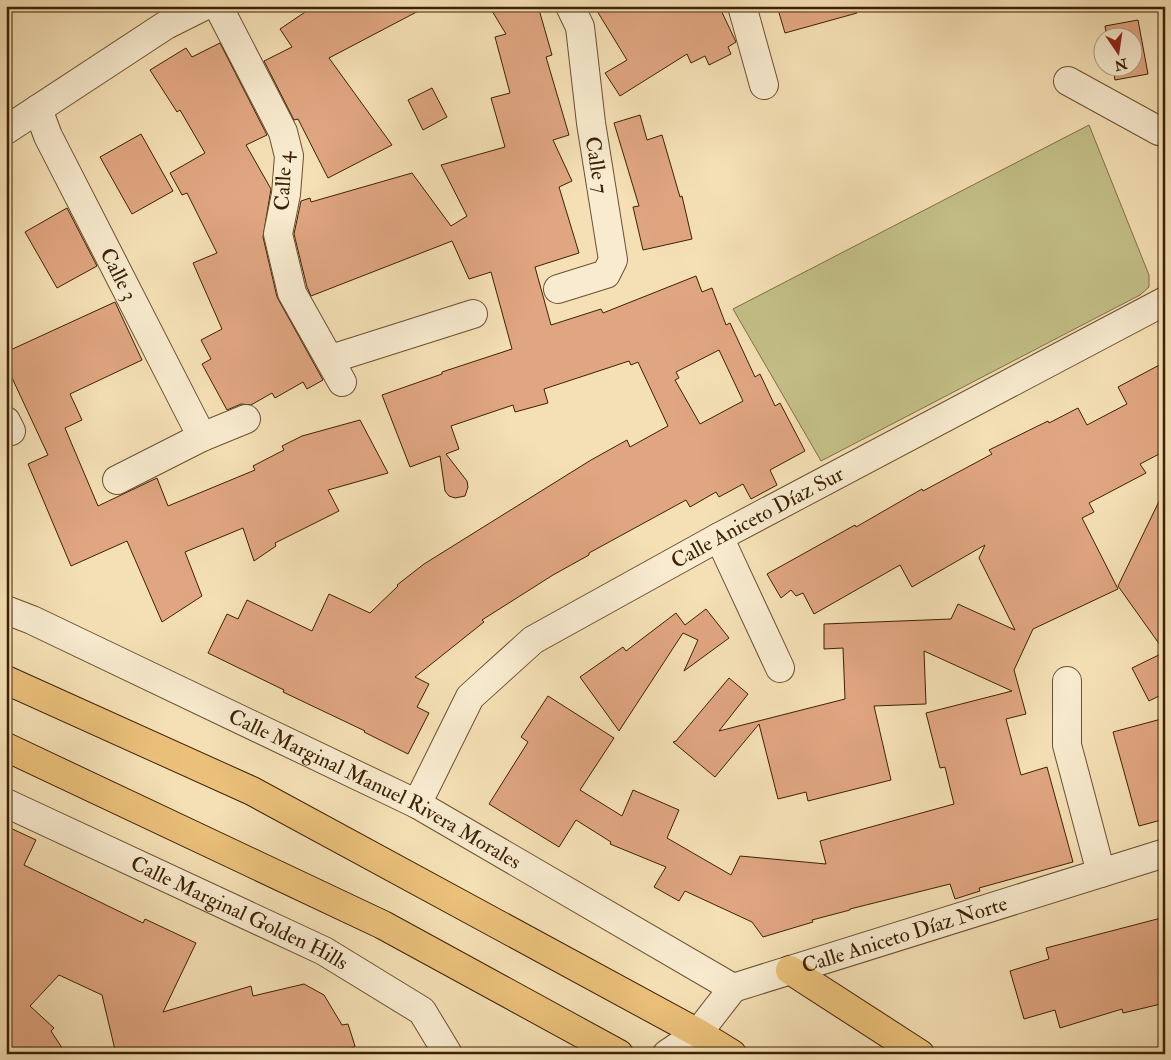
<svg xmlns="http://www.w3.org/2000/svg" width="1171" height="1060" font-family="'IM FELL Double Pica',serif">
<rect width="100%" height="100%" fill="#f5e0b5"/>
<filter id="stains"><feTurbulence type="fractalNoise" baseFrequency=".004" numOctaves="4"/><feColorMatrix values="0 0 0 0 .2 0 0 0 0 .09 0 0 0 0 .02 0 0 0 .5 -.17"/></filter>
<radialGradient id="worn" r=".72"><stop offset=".6" stop-color="#630" stop-opacity="0"/><stop offset="1" stop-color="#630" stop-opacity=".3"/></radialGradient>
<path fill="#c4c088" stroke="#807046" d="M1089,125L1149,275V287L1140,295L821,461L733,309Z"/>
<path fill="#e0a681" stroke="#3d2104" fill-rule="evenodd" d="M314,6H428L329,58L392,145L328,178L298,119L294,120L264,61L292,47L280,29Z
M489,6H538L552,55L546,57L569,135L553,140L572,181L559,187L579,253L535,267L551,325L601,309L603,313L696,276L702,292L712,288L726,325L730,323L755,377L760,374L775,406L780,403L805,451L770,470L777,485L751,499L743,484L719,497L716,492L690,507L686,500L589,553V555L553,575L482,620L484,622L415,677L429,684L417,707L429,713L408,754L364,732L365,731L283,692L284,690L208,653L227,614L238,619L247,600L312,631L329,594L370,613L398,586L397,585L424,564L591,460L627,440L630,447L668,426L638,362L631,365L629,361L544,389L548,403L515,412L513,405L451,426L459,449L446,454L467,481L468,487L465,496L455,498L449,496L445,491L440,456L410,467L382,395L442,374V372L512,349L491,272L469,279L452,241L311,296L307,287L294,234L301,201L310,198L311,202L412,173L451,226L467,216L441,165L505,147L491,98L510,93L495,37L506,34ZM719,350L743,401L700,424L675,380L679,378L676,372Z
M594,6H719L736,42L728,47L731,54L709,65L705,56L691,63L687,54L620,96L605,73L627,60Z
M777,6H856L857,13L785,33Z
M1138,20L1148,74L1115,80L1113,68H1134V38H1107L1105,26Z
M220,43L267,135L246,145L271,189L263,237L277,297L323,380L307,389L303,382L275,398L272,393L251,405L241,404L227,410L202,364L211,359L201,340L222,329L193,263L217,253L187,193L182,195L170,173L205,153L180,110L177,112L150,70L186,48L192,57Z
M432,88L447,117L423,130L408,100Z
M640,115L647,140L662,135L680,197L682,196L692,239L643,250L633,207L639,206L614,123Z
M141,134L173,191L132,214L100,157Z
M67,208L97,266L57,288L25,232Z
M115,302L142,360L70,394L82,420L65,428L98,506L157,478L168,506L255,470L253,466L284,450L282,446L302,436L360,420L388,473L328,490L339,511L275,543L276,546L254,561L243,528L185,552L202,596L162,622L127,541L71,566L28,464L48,455L6,365V352Z
M1165,362V451L1140,464L1146,473L1089,503L1094,512L1082,518L1118,589L1033,629L1014,670L1026,714L1006,719L1021,775L1047,767L1073,862L979,888L980,891L955,899L950,884L850,909V910L812,920L813,922L763,937L752,922L685,891L679,901L654,887L666,867L610,844L611,842L576,820L559,847L489,804L528,742L521,737L548,696L614,738L580,790L622,816L633,790L679,810L667,838L731,875L740,856L826,864L820,841L954,804L945,767L940,768L926,713L1012,691L924,651L926,704L874,706L891,780L808,801L806,792L778,799L759,724L715,777L673,742L676,741L729,678L748,694L719,731L845,699L843,648L824,649V624L951,619L958,604L1015,630L979,558L985,545L912,587L900,565L814,614L803,593L796,596L791,590L781,598L767,574L855,525L856,527L922,489L923,491L992,454L989,450L1048,421L1049,423L1078,408L1087,425L1127,404L1118,387Z
M1165,489V693L1149,701L1132,668L1165,652L1118,586Z
M706,609L729,638L684,671L698,640L683,633L619,731L580,677L623,647L626,651L676,613L685,625Z
M1165,718V819L1139,826L1113,732Z
M6,826L36,840L24,865L143,923L145,919L196,943L163,1012L251,986L253,996L304,984L324,995L342,1025L348,1024L355,1046L342,1054H116L102,995L59,975L30,1006L54,1028L51,1031L66,1054H6Z
M1165,917V968L1159,969L1165,990V1003L1123,1013L1122,1009L1060,1028L1055,1010L1024,1019L1010,971L1049,959L1046,948Z"/>
<g fill="none" stroke-linecap="round" stroke-linejoin="round">
<g stroke="#6b5130" stroke-width="30">
<g id="minor">
<path d="M218,6L283,132L289,156L286,194L278,234L292,293L342,382"/>
<path d="M742,6L764,85"/>
<path d="M1068,81L1159,131H1165"/>
<path id="s1" d="M38,109L48,136L202,437"/>
<path d="M6,130L166,25L204,6"/>
<path d="M558,289L606,274L613,260L591,123L580,27L570,6"/>
<path d="M331,359L473,314"/>
<path d="M6,421L11,431"/>
<path d="M117,480L202,437L246,419"/>
<path d="M719,537L780,668"/>
<path id="s2" d="M6,610L32,620L417,804L733,988"/>
<path d="M1067,681V745L1101,873"/>
<path id="s3" d="M6,803L324,951L422,1011L448,1054"/>
<path id="s4" d="M417,804L470,697L533,640L719,537L1165,301"/>
<path id="s5" d="M667,1054L698,1033L733,988L1165,853"/>
</g>
</g>
<g stroke="#3d2104" stroke-width="30">
<path id="major" d="M6,680L252,791L698,1033L732,1054
M6,747L383,925L619,1054
M790,970L920,1054"/>
</g>
<use href="#minor" stroke="#f8ebcf" stroke-width="28"/>
<use href="#major" stroke="#eac07a" stroke-width="28"/>
</g>
<g text-anchor="middle" stroke-width="4" stroke-linejoin="round" paint-order="stroke">
<g font-size="21" fill="#3d2104" stroke="#f8ebcf">
<text transform="translate(597 165) rotate(81)" y="7">Calle 7</text>
<text transform="translate(283 181) rotate(-87)" y="7">Calle 4</text>
<text dy="7" stroke="none"><textPath href="#s1" startOffset="184">Calle 3</textPath></text>
<text dy="7" stroke="none"><textPath href="#s4" startOffset="460">Calle Aniceto Díaz Sur</textPath></text>
<text dy="7" stroke="none"><textPath href="#s2" startOffset="410">Calle Marginal Manuel Rivera Morales</textPath></text>
<text dy="7" stroke="none"><textPath href="#s3" startOffset="258">Calle Marginal Golden Hills</textPath></text>
<text dy="7" stroke="none"><textPath href="#s5" startOffset="274">Calle Aniceto Díaz Norte</textPath></text>
</g>
</g>
<rect width="1171" height="1060" fill="none" stroke="#f5e0b5" stroke-width="25"/>
<rect x="8" y="8" width="1156" height="1045" fill="none" stroke="#3d2104" stroke-width="2.5"/>
<rect x="12" y="12" width="1146" height="1035" fill="none" stroke="#3d2104"/>
<g transform="translate(1118 52) rotate(167)"><circle r="24" fill="#f8ebcf" stroke="#ad9a7e"/>
<path d="M0-4L9 19L0 12L-9 19Z" fill="#8f2418"/>
<text y="-8" font-size="14" font-weight="bold" text-anchor="middle" fill="#3d2104">N</text>
</g>
<rect width="100%" height="100%" filter="url(#stains)"/>
<rect width="100%" height="100%" fill="url(#worn)"/>
</svg>
